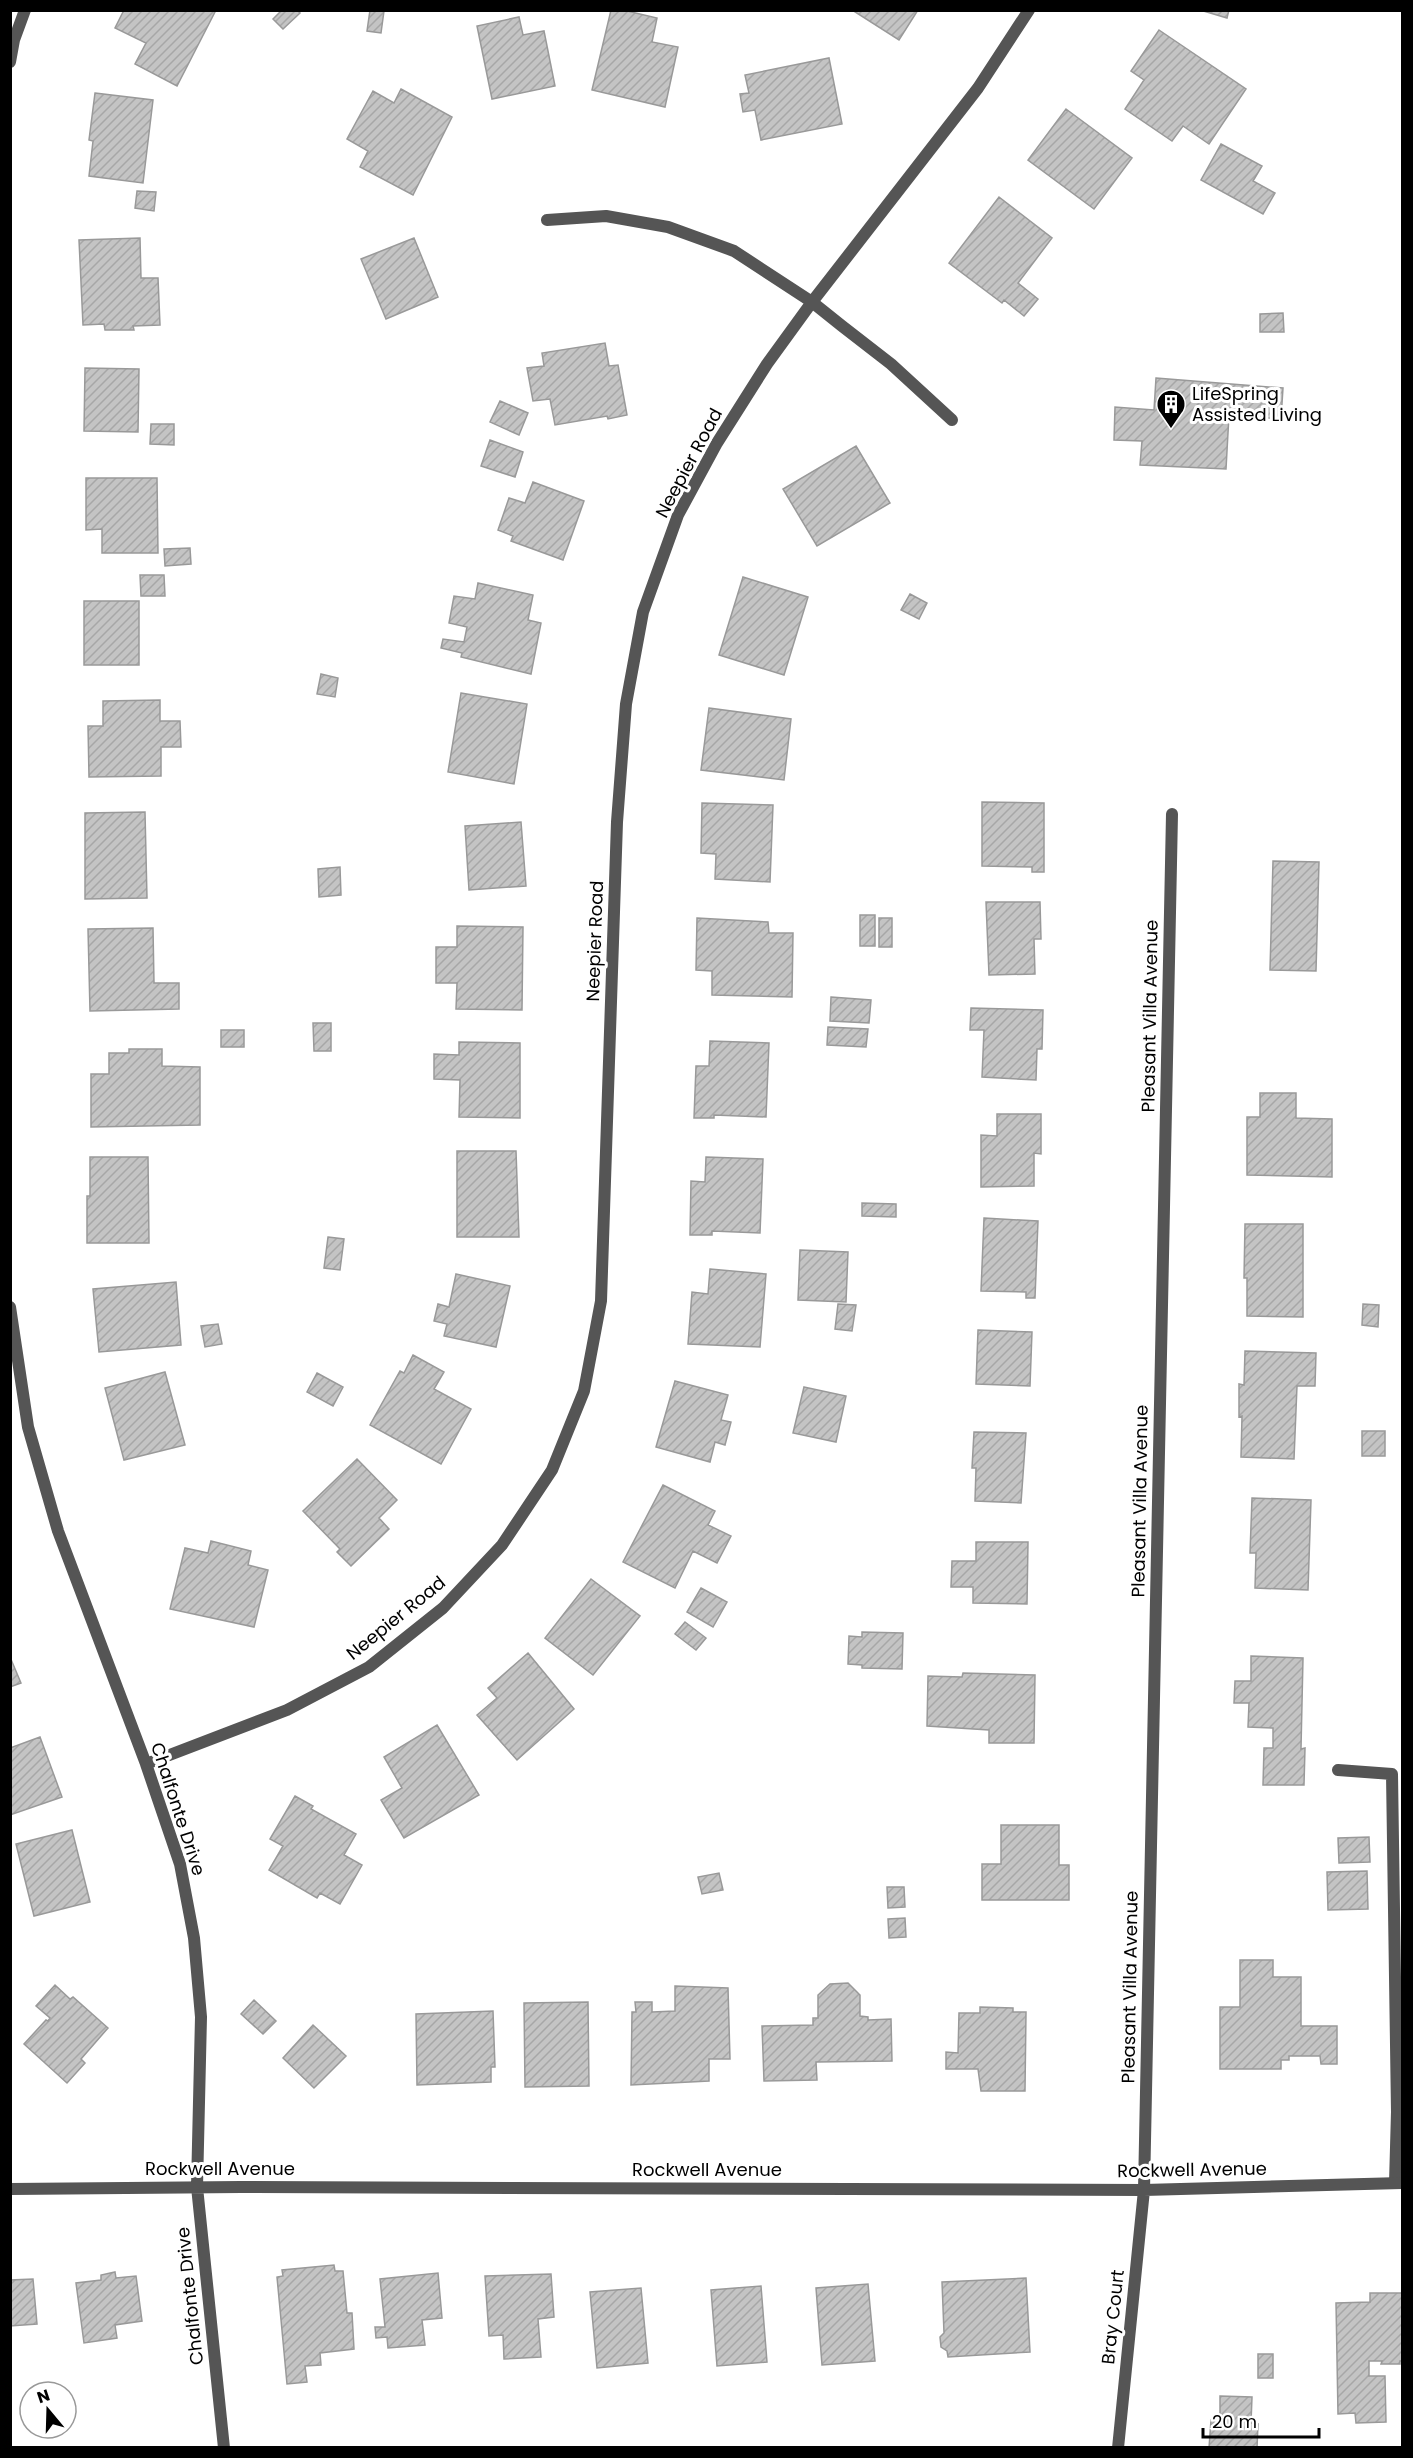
<svg xmlns="http://www.w3.org/2000/svg" width="1413" height="2458" font-family="Poppins,sans-serif">
<defs>
<pattern id="building-hatch" width="6" height="6" patternUnits="userSpaceOnUse" patternTransform="scale(1.5)"><rect width="6" height="6" fill="#c4c4c4"/><path d="M-1 1l2-2M0 6l6-6M5 7l2-2" fill="none" stroke="#a7a7a7"/></pattern>
</defs>
<rect width="100%" height="100%" fill="#fff"/>
<path fill="url(#building-hatch)" stroke="#999" stroke-width="1.5" d="M124,10H216L177,86L135,64L146,43L115,28Z
M282,10H297L300,13L283,29L273,19Z
M370,10L384,11L381,33L367,31Z
M611,10H623L657,18L652,42L678,47L665,107L592,90Z
M852,10H918L899,40Z
M1200,10H1229L1227,18Z
M519,17L523,35L544,31L555,86L492,99L477,26Z
M1159,30L1246,89L1209,144L1183,126L1172,141L1125,109L1144,80L1131,71Z
M829,58L842,124L761,140L755,110L743,112L740,94L749,93L745,75Z
M401,89L452,117L413,195L360,167L368,151L347,139L373,91L394,103Z
M95,93L153,100L143,183L89,176L93,141L89,140Z
M1066,109L1132,158L1094,209L1028,160Z
M1221,144L1262,166L1253,181L1275,193L1263,214L1201,180Z
M137,191L156,192L154,211L135,208Z
M999,197L1052,238L1018,283L1038,299L1024,316L1004,300L1002,303L949,263Z
M140,238L141,278H158L160,325L133,326L134,330H105L104,324L83,325L79,240Z
M414,238L438,297L386,319L361,259Z
M1283,313L1284,332H1260V314Z
M605,343L609,366L618,365L627,415L608,419L607,416L555,425L550,399L533,401L527,368L544,366L542,353Z
M85,368L139,369L138,432L84,431Z
M1156,378L1283,388L1281,419L1229,415L1226,469L1140,465L1142,441L1114,440L1115,407L1154,410Z
M500,401L528,413L519,435L490,422Z
M151,424H174V445L150,444Z
M490,440L523,452L515,477L481,466Z
M856,446L890,503L817,546L783,489Z
M86,478H157L158,553H102V529L86,530Z
M533,482L584,501L563,560L511,541L513,536L498,530L509,498L525,503Z
M190,548L191,564L165,566L164,549Z
M140,575H164L165,596H141Z
M743,577L808,597L784,675L719,655Z
M478,583L533,595L528,620L541,623L531,674L461,657L462,653L441,648L443,639L464,642L467,627L449,623L454,596L475,599Z
M910,594L927,603L919,619L901,610Z
M84,601H139V665H84Z
M321,674L338,678L335,697L317,694Z
M461,693L527,704L514,784L448,772Z
M160,700V721H180L181,747H161V776L89,777L88,726H103V701Z
M709,708L791,719L784,780L701,770Z
M982,802L1044,803V872H1032V867L982,866Z
M702,803L773,805L770,882L715,879L716,854L701,853Z
M145,812L147,898L85,899V813Z
M521,822L526,886L469,890L465,826Z
M1273,861L1319,862L1316,971L1270,970Z
M340,867L341,895L319,897L318,869Z
M986,902H1040L1041,939H1034L1035,974L989,975Z
M860,915H875V946H860Z
M697,918L768,922L769,933H793L792,997L712,995V971L696,970Z
M879,918H892V947H879Z
M457,926L523,927L522,1010L456,1009L457,983H436V947H457Z
M153,928L154,983H179V1009L90,1011L88,929Z
M831,997L871,1000L869,1023L830,1021Z
M971,1008L1043,1010L1042,1049H1037L1036,1080L982,1077L984,1030H970Z
M313,1023H331V1051H314Z
M828,1027L868,1029L866,1047L827,1045Z
M221,1030H244V1047H221Z
M710,1041L769,1043L766,1117L714,1115V1118H694L696,1066H709Z
M459,1042L520,1043V1118L459,1117L460,1080L434,1079V1054L459,1055Z
M129,1049H162V1066L200,1067V1125L91,1127V1074H109V1053H129Z
M1260,1093H1296V1118L1332,1119V1177L1247,1175V1117H1260Z
M997,1114H1041V1154L1034,1153V1186L981,1187V1135L997,1136Z
M457,1151H516L519,1237H457Z
M90,1157H148L149,1243H87V1196H90Z
M706,1157L763,1159L760,1233L712,1231V1235H690L691,1181L705,1182Z
M862,1203L896,1204V1217L862,1216Z
M984,1218L1038,1221L1035,1298H1026V1292L981,1291Z
M1245,1224H1303V1317L1247,1316V1278H1244Z
M328,1237L344,1239L340,1270L324,1268Z
M800,1250L848,1252L846,1302L798,1300Z
M710,1269L766,1274L760,1347L688,1344L692,1292L708,1294Z
M456,1274L510,1286L496,1347L444,1336L447,1324L434,1321L438,1304L449,1307Z
M176,1282L181,1345L99,1352L93,1289Z
M838,1304L856,1305L852,1331L835,1329Z
M1363,1304L1379,1305L1378,1327L1362,1325Z
M218,1324L222,1344L205,1347L201,1326Z
M978,1330L1032,1332L1030,1386L976,1384Z
M1245,1351L1316,1353L1315,1386H1297L1294,1459L1241,1457L1242,1416L1239,1417V1384L1244,1385Z
M413,1355L444,1372L434,1389L471,1409L441,1464L370,1425L400,1371L404,1373Z
M165,1372L185,1445L124,1460L105,1388Z
M317,1373L343,1387L333,1406L307,1392Z
M675,1381L728,1395L721,1420L731,1422L725,1445L715,1442L710,1462L656,1447Z
M804,1387L846,1396L836,1442L793,1433Z
M1362,1431H1385V1456H1362Z
M974,1432L1026,1433L1021,1503L975,1501L976,1468H972Z
M357,1459L397,1500L379,1518L389,1529L351,1566L337,1552L340,1549L303,1511Z
M663,1485L715,1511L708,1525L731,1536L717,1563L693,1551L675,1588L623,1562Z
M1252,1498L1311,1500L1308,1590L1255,1588L1256,1553H1250Z
M211,1541L251,1551L248,1565L268,1570L254,1627L170,1609L185,1548L208,1553Z
M976,1542H1028L1027,1604L973,1603V1587H951L952,1561H976Z
M591,1579L640,1616L593,1675L545,1638Z
M701,1588L727,1602L713,1627L687,1612Z
M685,1622L706,1638L696,1650L675,1634Z
M862,1632L903,1633L902,1669L862,1668V1665L848,1664L849,1636L862,1637Z
M528,1653L574,1709L517,1760L477,1715L497,1698L488,1688Z
M1251,1656L1303,1658L1301,1749L1305,1748L1304,1785H1263L1264,1748H1273V1728L1248,1727L1249,1703H1234L1235,1681H1251Z
M10,1657L21,1683L10,1687Z
M963,1673L1035,1675L1034,1743H989V1730L927,1726L928,1676L962,1677Z
M437,1725L479,1795L404,1838L381,1800L402,1788L384,1757Z
M40,1737L62,1797L10,1815V1748Z
M295,1796L313,1806L311,1809L356,1834L344,1855L362,1865L340,1904L320,1893L317,1898L269,1870L283,1846L270,1839Z
M1001,1825H1059V1865H1069V1900H982V1864H1001Z
M72,1830L90,1902L34,1916L16,1844Z
M1369,1837L1370,1862L1339,1863L1338,1838Z
M1367,1871L1368,1909L1328,1910L1327,1872Z
M719,1873L723,1890L702,1894L698,1877Z
M887,1887H904L905,1907L888,1908Z
M905,1918L906,1937L889,1938L888,1919Z
M1240,1960H1273V1977H1301V2026H1337V2064H1321L1320,2056H1289V2060H1281V2069H1220V2007H1240Z
M848,1983L860,1995V2016L868,2017V2020L891,2019L892,2061L816,2062L817,2080L764,2081L762,2026L813,2025V2018H818V1995L830,1984Z
M55,1985L70,1999L73,1997L108,2028L81,2059L85,2063L67,2083L24,2044L46,2020L48,2021L50,2018L36,2006Z
M675,1986L728,1988L730,2059H709V2081L631,2085L632,2012H636L635,2002H652V2012L675,2011Z
M254,2000L276,2021L263,2034L241,2014Z
M588,2002L589,2086L525,2087L524,2003Z
M980,2007L1013,2008V2012H1026L1025,2091H981L978,2069H946V2052L958,2053L959,2013H980Z
M493,2011L495,2067H491V2082L417,2085L416,2014Z
M313,2025L346,2056L314,2088L283,2058Z
M334,2265L335,2271H343L347,2313H352L354,2349L320,2353L321,2365L305,2366L307,2382L287,2384L277,2277L283,2276L282,2270Z
M115,2272L116,2278L136,2276L142,2321L115,2325L117,2338L84,2343L76,2283L101,2280V2275Z
M438,2273L442,2318L422,2320L425,2345L388,2348L387,2337L376,2338L375,2327H385L380,2279Z
M551,2274L554,2317L538,2319L541,2357L504,2359L503,2335L489,2336L485,2276Z
M1026,2278L1030,2352L948,2357L947,2351L941,2347L940,2337L944,2333L942,2282Z
M33,2279L37,2324L10,2326V2280Z
M868,2284L875,2361L822,2365L816,2288Z
M761,2286L767,2362L717,2366L711,2290Z
M641,2288L648,2363L597,2368L590,2292Z
M1370,2293H1402V2361H1400V2364H1381L1382,2361H1369V2376H1385L1386,2422L1356,2423L1355,2413L1338,2414L1336,2303L1370,2302Z
M1258,2354H1273V2378H1258Z
M1220,2396L1252,2397L1251,2423L1258,2424L1257,2448H1209L1211,2420L1220,2421Z"/>
<g fill="none" stroke-linecap="round" stroke-linejoin="round">
<path stroke="#555" stroke-width="12" d="M1338,1770L1392,1774L1397,2112L1395,2183"/>
<path stroke="#555" stroke-width="12" d="M10,62L14,40L25,10
M547,220L606,216L668,227L734,251L812,302L842,326L891,364L952,420
M10,1307L28,1427L58,1531L146,1764L180,1864L194,1938L201,2017L197,2187L224,2448
M146,1764L287,1710L369,1667L443,1608L502,1545L552,1470L584,1391L601,1301L617,822L626,704L643,612L678,515L717,443L767,364L812,302L978,88L1029,10
M10,2189L241,2187L1144,2190L1402,2183
M1118,2448L1144,2190L1172,814"/>
</g>
<defs>
<g id="building-pin" transform="scale(1.5)"><path d="M0 17L-7.5 6A9.5 9.5 0 1 1 7.5 6Z" fill="#000" stroke="#fff"/><path d="M-4-6H4V6H1V3H-1V6H-4ZM-2.5-4.3h1.7v1.8h-1.7ZM.8-4.3h1.7v1.8H.8ZM-2.5-1h1.7V.8h-1.7ZM.8-1h1.7V.8H.8Z" fill="#fff"/></g>
</defs>
<g fill-rule="evenodd">
<use href="#building-pin" x="1171" y="404"/>
</g>
<g text-anchor="middle" stroke-width="6" stroke-linejoin="round" paint-order="stroke">
<g font-size="18" fill="#000" stroke="#fff" text-anchor="start">
<text x="1192" y="400">LifeSpring<tspan x="1192" dy="21">Assisted Living</tspan></text>
</g>
<g font-size="18" fill="#000" stroke="#fff">
<text transform="translate(689 463) rotate(-62)" y="6">Neepier Road</text>
<text transform="translate(595 941) rotate(-88)" y="6">Neepier Road</text>
<text transform="translate(1150 1016) rotate(-89)" y="6">Pleasant Villa Avenue</text>
<text transform="translate(1140 1501) rotate(-89)" y="6">Pleasant Villa Avenue</text>
<text transform="translate(396 1618) rotate(-39)" y="6">Neepier Road</text>
<text transform="translate(178 1809) rotate(72)" y="6">Chalfonte Drive</text>
<text transform="translate(1130 1987) rotate(-89)" y="6">Pleasant Villa Avenue</text>
<text x="220" y="2175">Rockwell Avenue</text>
<text x="707" y="2176">Rockwell Avenue</text>
<text transform="translate(1192 2170) rotate(-1)" y="6">Rockwell Avenue</text>
<text transform="translate(190 2296) rotate(-96)" y="6">Chalfonte Drive</text>
<text transform="translate(1113 2317) rotate(-84)" y="6">Bray Court</text>
</g>
</g>
<rect width="1413" height="2458" fill="none" stroke="#000000" stroke-width="24"/>
<g transform="translate(48 2410) rotate(341)"><circle r="28" fill="#ffffff" stroke="#999999" stroke-width="1.5"/>
<path d="M0-4.5L10 22L0 15L-10 22Z" fill="#000000"/>
<text y="-9" font-size="16" font-weight="bold" text-anchor="middle" fill="#000000">N</text>
</g>
<path d="M1203 2428v9h116v-9" fill="none" stroke="#000000" stroke-width="3"/>
<text x="1212" y="2428" font-size="18" fill="#000000" stroke="#ffffff" stroke-width="4.5" paint-order="stroke">20 m</text>
</svg>
